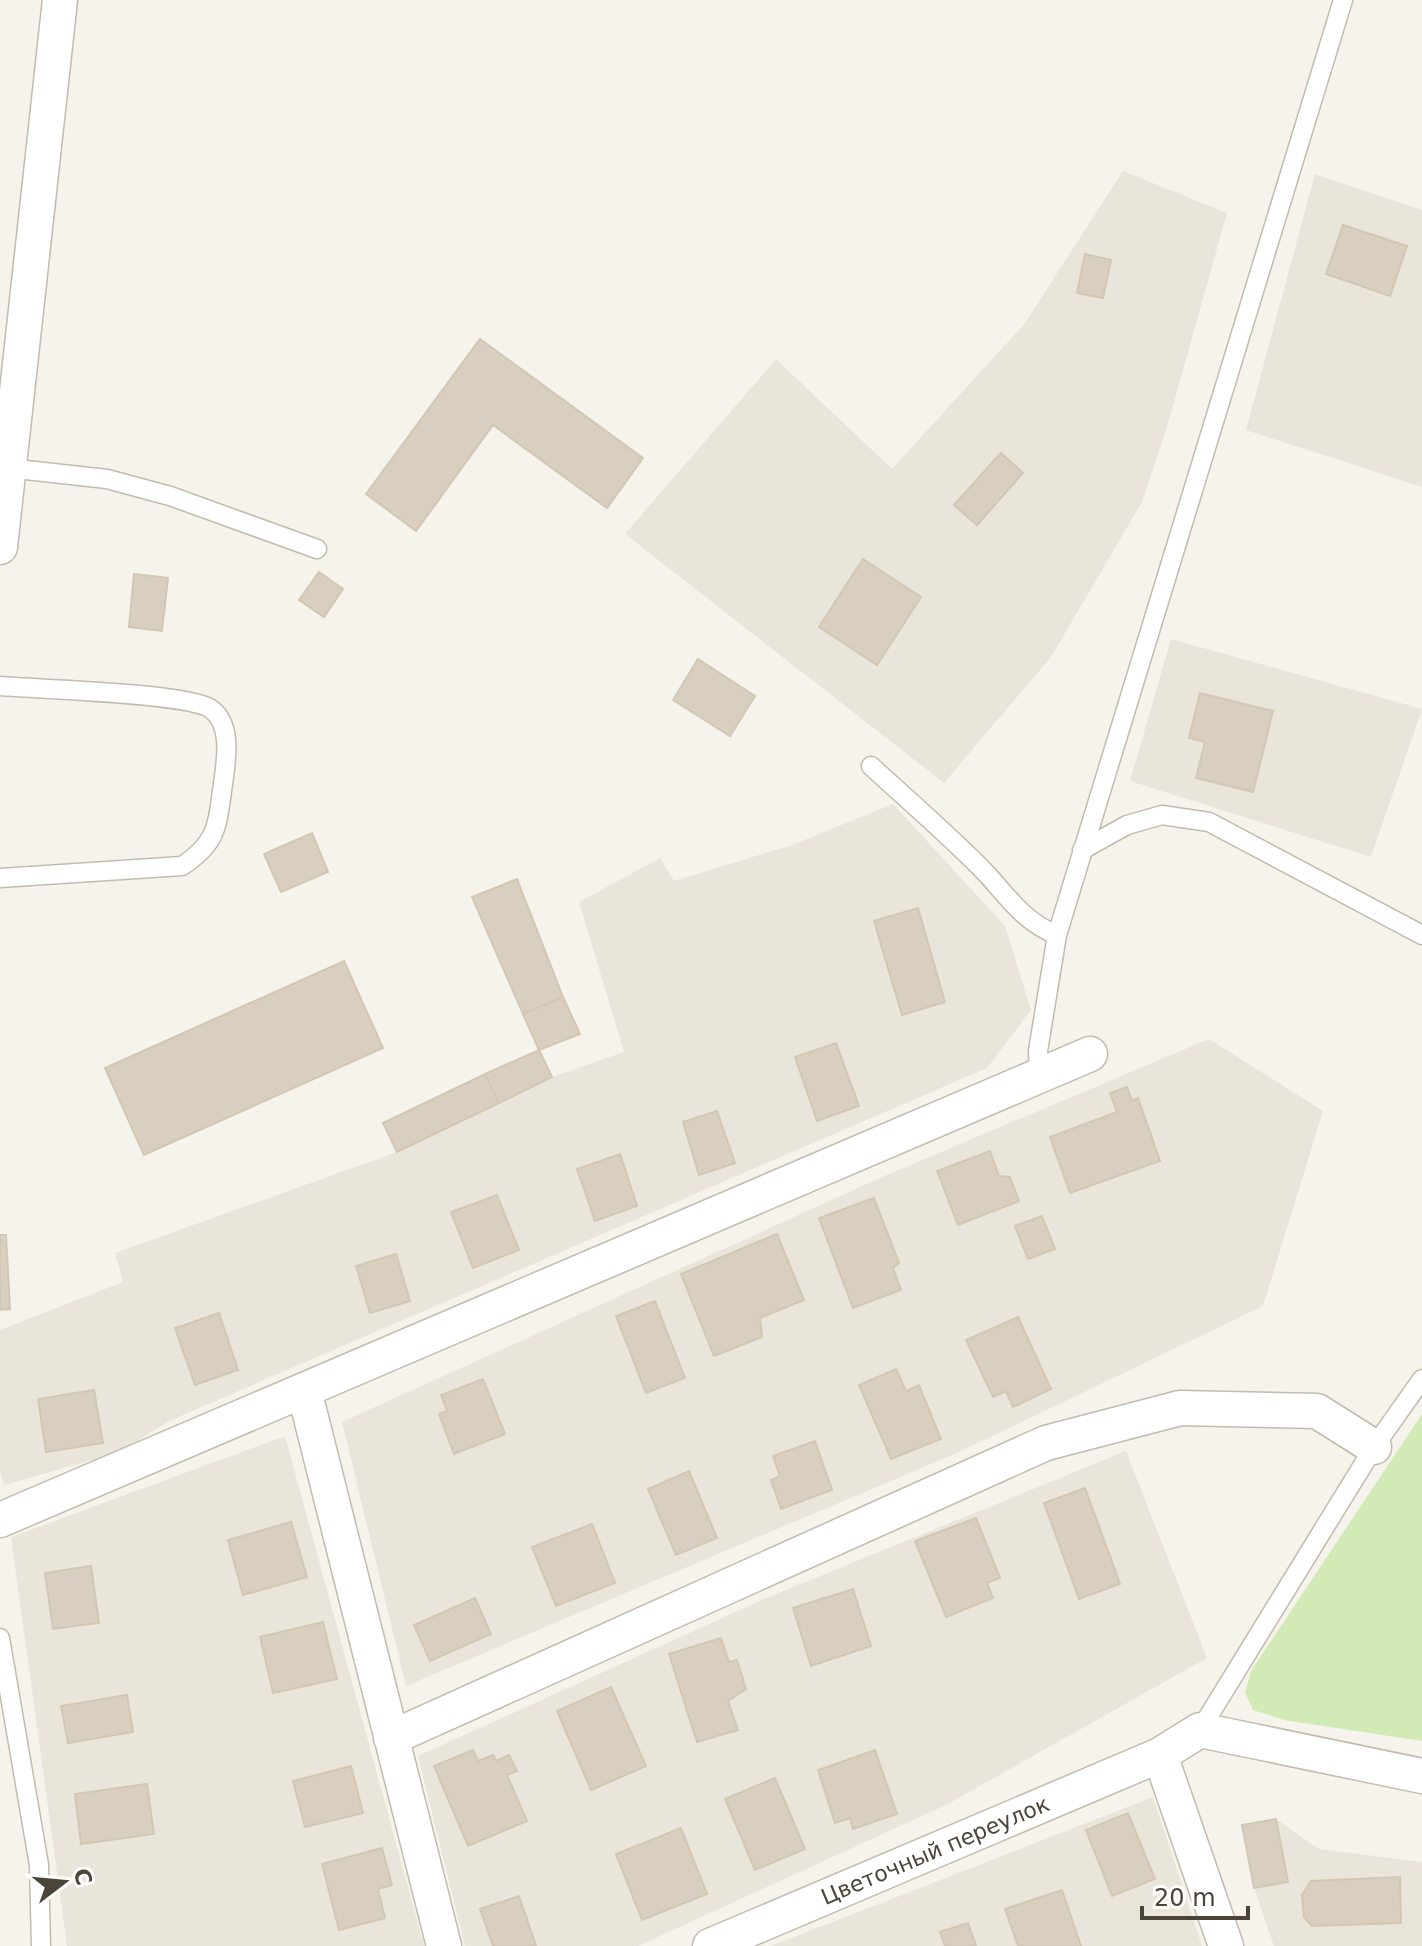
<svg xmlns="http://www.w3.org/2000/svg" width="1422" height="1946" font-family="'DejaVu Sans',sans-serif">
<rect width="100%" height="100%" fill="#f6f3ec"/>
<path fill="#eae5da" d="M1123,171L1227,213L1167,427L1142,502L1051,657L944,783L625,534L776,359L892,469L1025,323Z
M1315,174L1422,210V487L1246,430Z
M1171,639L1422,709L1371,857L1130,781Z
M893,804L1005,926L1031,1010L987,1068L169,1421L117,1453L4,1485L0,1471V1330L123,1282L115,1253L397,1152L552,1077L624,1052L579,902L660,858L674,881L792,845Z
M1209,1039L1323,1111L1263,1306L957,1453L406,1686L342,1422L889,1174Z
M285,1436L424,1946H67L11,1537Z
M1126,1451L1207,1658L946,1805L638,1946H465L418,1756L764,1599Z
M1153,1797L1202,1946H771Z
M1276,1819L1319,1849L1422,1862V1946H1274L1254,1888L1242,1825Z"/>
<path fill="#d2eab5" d="M1422,1414V1741L1284,1720L1253,1710L1245,1693L1251,1671Z"/>
<path fill="#d8cfc1" stroke="#d3c7b4" stroke-width="2" d="M1343,225L1407,246L1390,296L1326,274Z
M1085,254L1111,260L1103,298L1077,293Z
M480,339L643,458L607,508L493,425L416,531L366,494Z
M1001,453L1023,473L977,525L954,505Z
M863,559L921,597L877,665L819,627Z
M319,572L343,589L324,617L299,600Z
M134,574L168,578L162,631L129,627Z
M698,659L755,696L730,736L673,700Z
M1200,693L1273,711L1253,792L1196,778L1205,742L1189,738Z
M312,833L328,872L281,892L264,854Z
M517,879L563,997L523,1014L472,897Z
M918,908L945,1002L902,1015L874,921Z
M344,961L383,1048L144,1155L105,1068Z
M563,997L580,1034L539,1050L523,1014Z
M836,1043L859,1106L817,1121L795,1057Z
M539,1050L552,1077L499,1103L485,1074Z
M485,1074L499,1103L397,1152L383,1123Z
M1127,1087L1132,1101L1138,1098L1160,1161L1070,1193L1050,1137L1117,1112L1110,1093Z
M717,1111L735,1163L699,1175L683,1122Z
M990,1151L999,1176L1010,1177L1019,1201L958,1225L937,1171Z
M620,1154L637,1206L595,1221L577,1169Z
M497,1195L519,1250L473,1268L451,1212Z
M874,1198L899,1263L893,1268L901,1290L853,1308L819,1218Z
M1042,1216L1055,1249L1028,1259L1015,1226Z
M777,1234L804,1300L760,1318L762,1337L714,1356L681,1274Z
M0,1235H6L10,1309L0,1310Z
M396,1254L410,1301L370,1313L356,1266Z
M655,1301L685,1378L646,1393L616,1316Z
M219,1313L238,1370L195,1385L175,1328Z
M1018,1317L1051,1389L1013,1407L1006,1391L993,1397L966,1340Z
M896,1369L906,1391L919,1385L941,1439L891,1459L859,1385Z
M483,1379L505,1434L454,1454L439,1414L447,1411L441,1395Z
M94,1390L103,1443L46,1452L38,1399Z
M815,1441L832,1490L781,1509L771,1480L780,1476L773,1456Z
M689,1471L717,1538L676,1555L648,1489Z
M1085,1488L1120,1584L1079,1599L1044,1503Z
M976,1518L1000,1578L987,1583L993,1598L946,1617L915,1541Z
M291,1522L307,1577L243,1595L228,1540Z
M592,1524L615,1583L556,1606L532,1547Z
M91,1566L99,1623L53,1629L45,1573Z
M853,1589L871,1646L811,1666L793,1608Z
M475,1598L491,1634L430,1661L414,1625Z
M323,1622L337,1679L273,1693L260,1637Z
M721,1638L729,1662L737,1660L746,1689L728,1701L738,1730L697,1742L669,1654Z
M611,1687L646,1766L591,1790L557,1711Z
M127,1695L133,1732L68,1743L61,1706Z
M473,1750L478,1761L493,1755L496,1761L509,1755L517,1771L507,1775L527,1821L468,1846L434,1766Z
M875,1750L897,1814L853,1829L850,1818L835,1823L818,1770Z
M351,1766L363,1813L305,1827L293,1781Z
M775,1778L805,1849L755,1870L725,1799Z
M147,1784L154,1834L81,1844L75,1794Z
M1128,1813L1155,1879L1112,1896L1086,1830Z
M1276,1819L1288,1882L1254,1888L1242,1825Z
M681,1828L707,1894L642,1920L616,1854Z
M382,1848L392,1885L378,1889L385,1918L339,1930L322,1864Z
M1400,1877L1401,1923L1312,1926L1304,1917L1302,1895L1311,1881Z
M1062,1890L1081,1946H1018L1005,1909Z
M519,1896L536,1946H493L480,1909Z
M968,1923L976,1946H945L940,1932Z"/>
<g fill="none" stroke-linecap="round" stroke-linejoin="round">
<g stroke="#c2bbae" stroke-width="21">
<path id="lane" d="M8,468L107,479L170,496L317,549
M0,686C36,689 189,693 211,709C233,725 226,761 223,784C217,824 219,842 182,866L0,878
M871,766C907,799 945,832 980,867C1006,893 1021,921 1057,935
M1082,850L1127,825L1162,815L1209,822L1422,935
M1039,1077L1038,1051L1057,935L1343,0
M0,1638L39,1865L41,1946
M1200,1730L1374,1447L1422,1379"/>
</g>
<g stroke="#c2bbae" stroke-width="37">
<path id="street" d="M0,547L60,0
M304,1390L444,1946
M0,1520L1090,1054
M391,1738L1046,1443L1180,1408L1317,1411L1374,1447
M1160,1755L1226,1946
M710,1946L1160,1755L1200,1730L1422,1776"/>
</g>
<use href="#lane" stroke="#fff" stroke-width="18"/>
<use href="#street" stroke="#fff" stroke-width="34"/>
</g>
<g text-anchor="middle" stroke-width="6" stroke-linejoin="round" paint-order="stroke">
<g font-size="22" fill="#4b4439" stroke="#fff">
<text transform="translate(935 1850) rotate(-23)" y="8">Цветочный переулок</text>
</g>
</g>
<g transform="translate(64 1882) rotate(74)" stroke="#ffffff" stroke-width="6" paint-order="stroke">
<path d="M0-6L14 30L0 20L-14 30Z" fill="#4b4439"/>
<text y="-12" font-size="22" font-weight="bold" text-anchor="middle" fill="#4b4439">С</text>
</g>
<path d="M1142 1906v12h106v-12" fill="none" stroke="#4b4439" stroke-width="4"/>
<text x="1154" y="1906" font-size="24" fill="#4b4439" stroke="#ffffff" stroke-width="6" paint-order="stroke">20 m</text>
</svg>
